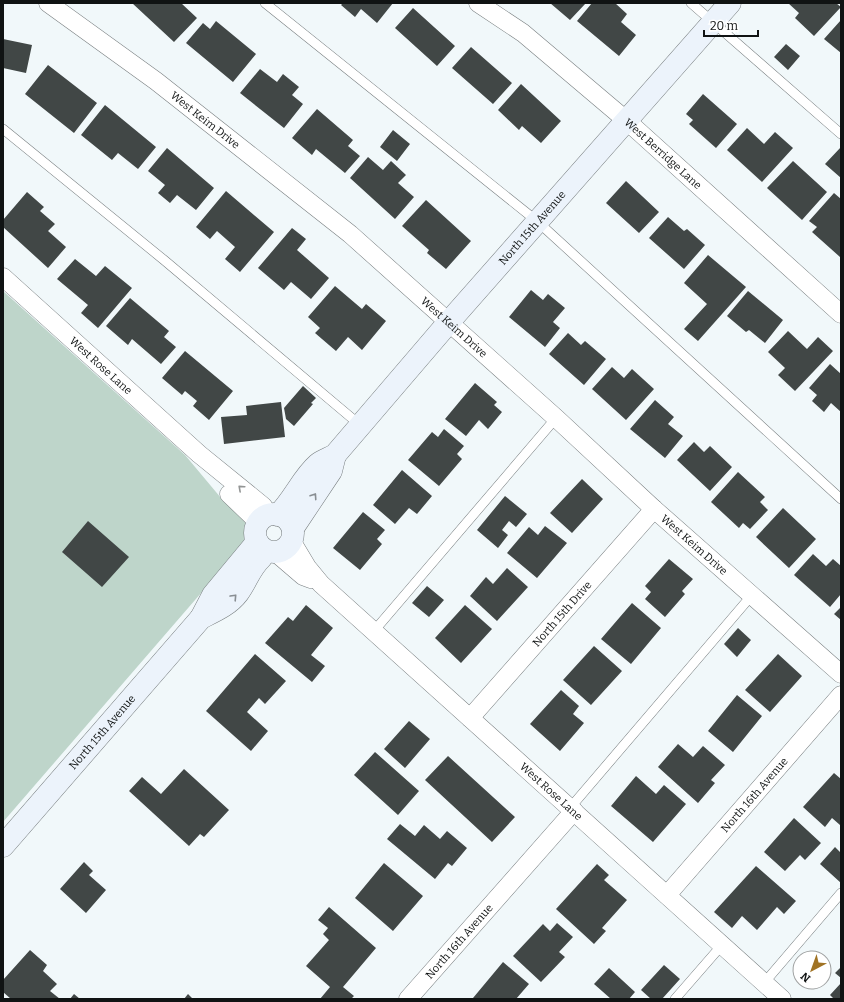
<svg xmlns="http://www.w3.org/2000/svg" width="844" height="1002" font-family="Bitter,serif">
<rect width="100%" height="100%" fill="#f1f8fa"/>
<path fill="#bed5ca" d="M3,291L185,455L221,498L247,520C249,532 247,538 240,548L3,822Z"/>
<path fill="#414746" d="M132,3H181L197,18L174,42Z
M343,3H393L377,23L361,9L355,17L341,5Z
M550,3H586L570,20Z
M592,3H615L627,14L621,22L636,35L619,56L577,21Z
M788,3H836L841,7L814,36L795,18L799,13Z
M413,8L455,46L437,66L395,28Z
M841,20V53L824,39Z
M216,21L256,54L233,82L186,43L203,23L210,29Z
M3,39L32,45L26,73L3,68Z
M786,44L800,56L788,70L774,57Z
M471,47L512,83L493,104L452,68Z
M48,65L97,103L74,133L25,94Z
M260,69L277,82L283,74L299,87L292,95L303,104L284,128L240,93Z
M521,84L561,121L541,143L522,126L519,130L498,110Z
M703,94L737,124L716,148L689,124L693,120L686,114Z
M105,105L156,147L138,169L118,153L112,160L81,135Z
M317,109L353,140L348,146L360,156L345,173L316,149L312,155L292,138Z
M747,128L764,144L775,132L793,148L762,182L727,150Z
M393,130L410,144L397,161L380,147Z
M841,147V178L825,164Z
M167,148L214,188L196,210L177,195L170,203L158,193L165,185L148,171Z
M368,157L383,170L391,161L406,175L398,183L414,197L395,219L350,178Z
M793,161L827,192L802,220L767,188Z
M626,181L659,212L639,233L606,203Z
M226,191L274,232L240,272L225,259L235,247L217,231L210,239L196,227Z
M27,192L44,207L40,211L55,224L48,231L66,247L48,268L3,227V220Z
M834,193L841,199L840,257L812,232L817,227L809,221Z
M426,200L471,241L446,269L427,253L429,250L402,226Z
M668,217L684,231L687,229L705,245L684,269L649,238Z
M292,228L306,239L297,250L329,278L311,299L291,282L284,290L258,268Z
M708,255L746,287L698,341L684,329L707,304L684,283Z
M75,259L96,276L105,266L132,288L98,328L81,313L88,305L57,279Z
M335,286L362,309L366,304L386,321L362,350L348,337L336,351L315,333L320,328L308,317Z
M531,290L543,300L548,294L565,308L553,322L560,328L545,347L509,317Z
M748,291L783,320L765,343L749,330L746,332L727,316Z
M130,298L169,331L164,337L176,347L161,364L132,339L128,345L106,326Z
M788,331L807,349L818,337L833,351L795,391L778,375L785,368L768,352Z
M568,333L581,345L585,341L606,359L584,385L549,354Z
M185,351L233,391L209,420L193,406L197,401L185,391L182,395L162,378Z
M830,364L841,374V412L831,403L824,412L812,401L817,395L809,388Z
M612,367L624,378L632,369L654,389L626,420L592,389Z
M475,383L497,402L494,405L502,412L488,429L479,420L466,436L445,419Z
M303,386L316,398L311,403L313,404L294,426L286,419L284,408Z
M655,400L674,417L668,424L683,436L665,458L630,429Z
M281,402L285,437L224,444L221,417L247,415L246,406Z
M444,429L464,446L457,454L462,459L439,486L408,460L432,432L438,437Z
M694,442L704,452L710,446L732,467L710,491L677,460Z
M402,470L432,496L417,514L409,508L395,524L373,505Z
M738,472L765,497L760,502L768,510L750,529L743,523L739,528L711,502Z
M582,479L603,499L572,533L550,513Z
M505,496L527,514L516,527L509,521L502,530L508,535L498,548L477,530Z
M783,508L816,539L789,568L756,537Z
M363,512L385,530L377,539L382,544L360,570L333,548Z
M88,521L129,557L102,587L62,552Z
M545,526L567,543L537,578L507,553L529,527L538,535Z
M813,554L826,566L833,559L841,566V594L830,607L794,575Z
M669,559L693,579L682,591L685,594L665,617L645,599L651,592L645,586Z
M507,568L528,587L497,621L470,596L486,577L493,584Z
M427,586L444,600L429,617L412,603Z
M632,603L661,628L631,664L601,639Z
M306,605L333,628L311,655L325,666L312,682L265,643L288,617L293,621Z
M465,605L492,629L461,663L435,638Z
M841,607V620L834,614Z
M738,628L751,640L737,657L724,644Z
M594,646L622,671L591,705L563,680Z
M255,654L286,681L265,704L259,698L247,712L268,731L251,751L206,711Z
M778,654L802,676L770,712L745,690Z
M561,690L579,706L573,714L584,723L560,751L530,724Z
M737,695L762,716L733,752L708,731Z
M409,721L430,739L405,768L384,749Z
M678,744L693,757L703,746L725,765L711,780L715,783L698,803L658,767Z
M375,752L419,791L398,815L354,775Z
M448,756L515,817L492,842L425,780Z
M184,769L229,810L204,837L200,834L189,846L129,791L142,777L161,794Z
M834,773L841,779V824L840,825L832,818L825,827L803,807Z
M636,776L656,794L664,785L686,804L653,842L611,806Z
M794,818L821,843L805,860L800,855L785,871L764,852Z
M400,824L415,836L424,825L440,839L447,831L467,848L452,866L448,863L435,879L387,839Z
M835,847L841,853V883L820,864Z
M84,862L93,871L89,875L106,890L86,913L60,889Z
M384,863L423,896L393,931L355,898Z
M597,864L609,875L604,880L627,900L602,928L606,931L594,944L556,909Z
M756,866L796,901L784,914L777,907L757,930L742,916L732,928L714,912Z
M329,907L376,948L343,987L354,996L351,999H320L330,987L306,966L329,940L323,934L328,928L318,920Z
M557,923L573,937L559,952L565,957L541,982L513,956L543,924L550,931Z
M30,950L47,965L43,971L57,984L50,991L60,999H11L3,992V980Z
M503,962L529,984L516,999H474L473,998Z
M664,965L680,979L662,999H651L641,990Z
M841,967V978L835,973Z
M609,968L635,992L629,999H611L594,984Z
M841,983V999H834L830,995Z
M74,994L80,999H70Z
M188,994L193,999H184Z"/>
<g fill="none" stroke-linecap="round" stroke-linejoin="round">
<g stroke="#777d7f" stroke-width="10">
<path id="lane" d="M265,3L538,222L841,499
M691,3L841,134
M3,129L164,260L360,425
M374,631L556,418
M570,808L752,595
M764,983L841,893
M675,999L722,945"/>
</g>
<g stroke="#777d7f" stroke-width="19">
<g id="street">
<path id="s1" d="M48,3L156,81L350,234L556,418L654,509L841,674"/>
<path id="s2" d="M478,3L523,33L627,121L841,314"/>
<path id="s3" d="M3,277L199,454L263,506L269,515"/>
<path d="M229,494L253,517L257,525"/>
<path id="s4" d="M292,542L307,567L321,584L782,999"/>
<path d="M275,552L303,576L311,579"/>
<path id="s5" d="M470,718L654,509"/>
<path id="s6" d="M667,895L841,695"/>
<path id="s7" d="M408,999L574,811"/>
</g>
</g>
<g stroke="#777d7f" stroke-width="23">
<g id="secondary">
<circle cx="274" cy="533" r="19"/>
<path id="s8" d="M278,515C294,499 302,478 318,464C323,460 330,458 335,455L448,323L730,3"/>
<path d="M293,528L331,471L335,455"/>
<path d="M201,618C215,611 229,605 238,593C247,581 250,568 261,558"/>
<path id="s9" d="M3,846L201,618L213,595L257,542"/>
</g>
</g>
<use href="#lane" stroke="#fff" stroke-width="9"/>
<use href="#street" stroke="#fff" stroke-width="18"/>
<use href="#secondary" stroke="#ecf3fb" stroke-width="22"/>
</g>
<defs><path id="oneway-chevron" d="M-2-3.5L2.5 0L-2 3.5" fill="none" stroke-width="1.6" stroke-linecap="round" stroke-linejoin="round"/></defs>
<use stroke="#939595" href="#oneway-chevron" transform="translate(241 488) rotate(-138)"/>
<g stroke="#898e93">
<use href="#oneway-chevron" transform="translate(314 496) rotate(-56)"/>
<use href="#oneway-chevron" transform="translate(234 597) rotate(-47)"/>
</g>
<g text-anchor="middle" stroke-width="4" stroke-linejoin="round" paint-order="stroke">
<g font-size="11" fill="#101313" stroke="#fff">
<text dy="4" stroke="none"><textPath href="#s1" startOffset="196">West Keim Drive</textPath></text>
<text dy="4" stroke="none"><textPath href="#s2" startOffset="239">West Berridge Lane</textPath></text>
<text dy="4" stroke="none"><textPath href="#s8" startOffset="385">North 15th Avenue</textPath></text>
<text dy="4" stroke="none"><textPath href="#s1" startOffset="520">West Keim Drive</textPath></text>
<text dy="4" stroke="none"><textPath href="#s3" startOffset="132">West Rose Lane</textPath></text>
<text dy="4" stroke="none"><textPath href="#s1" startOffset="844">West Keim Drive</textPath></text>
<text dy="4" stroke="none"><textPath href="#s5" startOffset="139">North 15th Drive</textPath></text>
<text dy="4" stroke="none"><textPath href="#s9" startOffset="151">North 15th Avenue</textPath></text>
<text dy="4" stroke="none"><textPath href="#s4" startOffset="361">West Rose Lane</textPath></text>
<text dy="4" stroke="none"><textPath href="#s6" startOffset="133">North 16th Avenue</textPath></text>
<text dy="4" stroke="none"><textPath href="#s7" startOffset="77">North 16th Avenue</textPath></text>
</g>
</g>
<rect width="844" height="1002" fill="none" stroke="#101313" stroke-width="8"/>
<g transform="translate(812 970) rotate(221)"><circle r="19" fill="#ffffff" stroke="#9fa1a1"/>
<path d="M0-3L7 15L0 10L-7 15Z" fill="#a07324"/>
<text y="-6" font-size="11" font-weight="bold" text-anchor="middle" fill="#101313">N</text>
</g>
<path d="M704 30v6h54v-6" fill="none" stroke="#101313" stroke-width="2"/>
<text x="710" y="30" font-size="12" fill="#101313" stroke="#ffffff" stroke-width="3" paint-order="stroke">20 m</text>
</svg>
